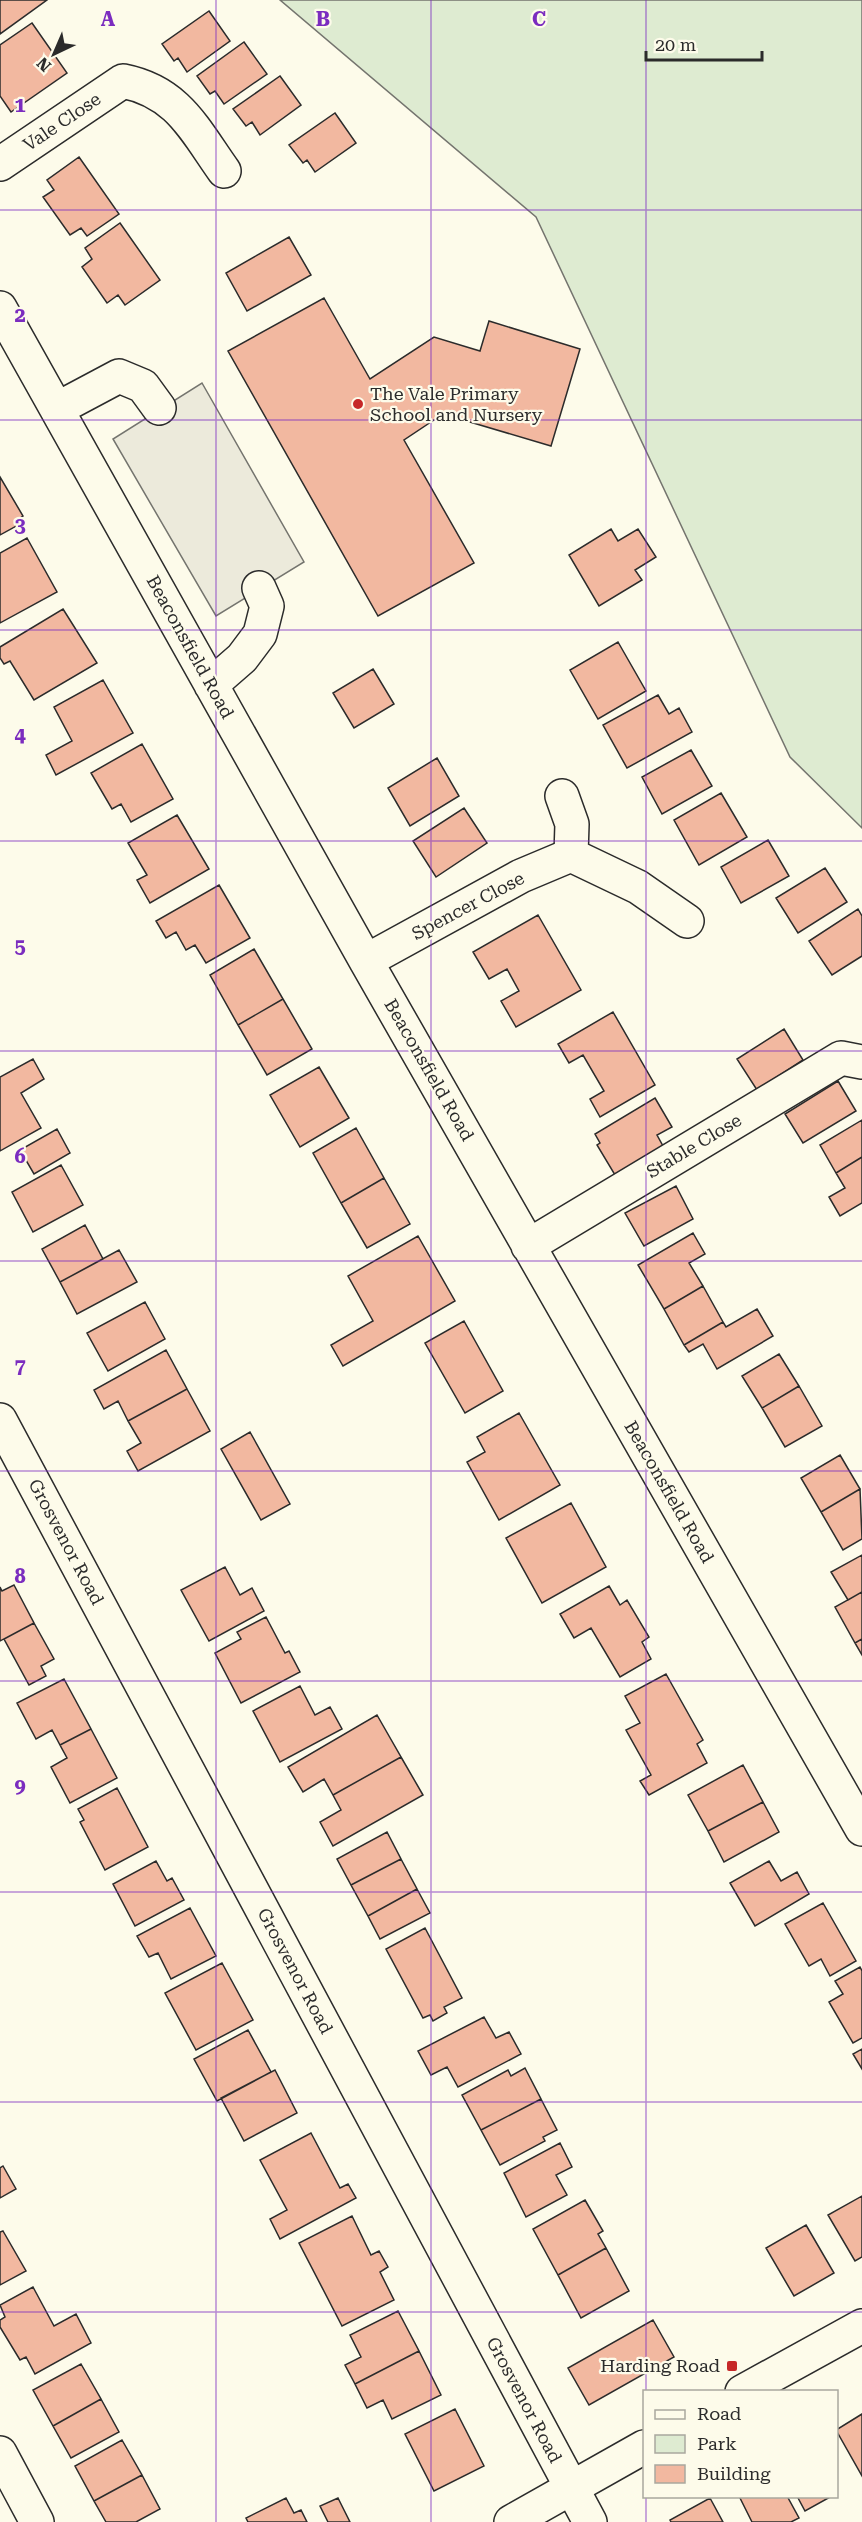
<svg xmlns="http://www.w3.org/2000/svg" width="862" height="2522" font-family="'Roboto Serif',serif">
<rect width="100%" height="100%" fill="#fdfbea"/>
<path fill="#deebd1" stroke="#74746e" stroke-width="1.5" d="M280,0H862V828L790,757L536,217Z"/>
<path fill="#eceadb" stroke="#74746e" stroke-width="1.5" d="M202,383L304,562L216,616L113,439Z"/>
<path fill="#f2b8a0" stroke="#2b2b2b" stroke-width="1.5" d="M0,0H47L0,34Z
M209,11L230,41L187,72L178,58L174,61L162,44Z
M32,23L67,73L11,112L0,96V45Z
M244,42L267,74L224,104L215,91L210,94L197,76Z
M280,76L301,105L260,135L252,122L246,126L233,109Z
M335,113L356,143L315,172L307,160L303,163L289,145Z
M79,157L119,214L87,236L81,228L70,235L43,197L54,190L47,180Z
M120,223L160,280L125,305L118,295L107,303L82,267L92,259L85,248Z
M289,237L311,275L247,311L226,273Z
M324,298L370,379L434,337L480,351L489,321L580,349L551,446L443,414L404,440L474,563L378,616L228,351Z
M0,477L23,516L20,518L22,523L0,535Z
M611,529L618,541L638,529L656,557L635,570L642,580L599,606L569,555Z
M27,538L57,592L0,623V553Z
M63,609L97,663L34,700L10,661L4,664L0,658V647Z
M618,642L646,691L598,719L570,670Z
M373,669L394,704L354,728L333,693Z
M103,680L133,733L56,775L46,755L72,741L54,707Z
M658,695L669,714L679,708L692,732L627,768L603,725Z
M142,744L173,799L131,822L121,804L112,809L91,773Z
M691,750L712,786L662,814L642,777Z
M437,758L459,796L410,826L388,788Z
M721,793L747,837L699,865L674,820Z
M464,808L487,843L436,877L413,841Z
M177,815L209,869L150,903L137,880L147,875L128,843Z
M768,840L789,876L741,903L721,867Z
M825,868L847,902L798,933L776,898Z
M219,885L250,938L206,963L195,945L186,950L176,932L166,938L156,921Z
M858,909L862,916V956L832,975L809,941Z
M538,915L581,990L516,1027L501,1001L519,991L507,969L489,979L473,952Z
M254,949L283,999L238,1025L210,975Z
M283,999L312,1049L267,1075L238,1025Z
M613,1012L655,1085L600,1117L590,1099L604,1091L583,1055L569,1063L558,1044Z
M784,1029L803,1060L757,1090L737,1059Z
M33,1059L44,1079L21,1093L41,1128L0,1151V1077Z
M319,1067L349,1118L300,1147L270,1095Z
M838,1081L856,1111L803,1143L785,1114Z
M655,1098L672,1127L657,1135L663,1146L615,1175L597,1145L600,1143L595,1134Z
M862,1120V1157L836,1173L820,1145Z
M356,1128L384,1178L341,1203L313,1153Z
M57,1129L70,1153L34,1174L20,1150Z
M862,1157V1203L840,1216L829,1197L845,1188L836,1173Z
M61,1165L83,1205L33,1232L12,1192Z
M384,1178L410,1224L367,1248L341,1203Z
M676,1186L693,1219L644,1246L625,1213Z
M85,1225L103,1259L60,1282L42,1249Z
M693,1233L705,1254L689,1263L703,1286L664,1309L638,1265Z
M418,1236L455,1301L343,1366L331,1345L373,1321L348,1276Z
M119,1250L137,1282L77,1314L60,1282Z
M703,1286L723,1322L684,1345L664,1309Z
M145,1302L165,1339L108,1371L87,1333Z
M757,1309L773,1336L717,1369L703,1344L689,1352L684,1345L723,1322L726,1327Z
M464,1321L503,1391L465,1413L425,1343Z
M166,1350L187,1389L128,1421L118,1401L104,1409L94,1390Z
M779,1354L799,1386L762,1408L742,1376Z
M799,1386L822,1426L785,1447L762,1408Z
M187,1389L210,1431L138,1471L127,1451L141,1443L128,1421Z
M519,1413L560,1485L499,1520L467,1462L485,1452L477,1437Z
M250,1432L290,1504L261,1520L221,1449Z
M840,1455L860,1489L821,1512L801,1478Z
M860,1489L862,1539L843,1550L821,1512Z
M571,1503L606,1567L542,1603L506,1538Z
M862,1555V1592L848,1600L831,1572Z
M225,1567L240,1595L252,1588L264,1611L209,1641L181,1590Z
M14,1585L34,1623L0,1641V1587L2,1591Z
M609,1586L620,1605L627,1600L649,1637L642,1642L651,1659L620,1677L591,1628L574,1638L560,1614Z
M862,1592V1639L855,1643L835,1607Z
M266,1617L285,1653L289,1651L300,1672L241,1703L215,1653L241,1639L237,1632Z
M34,1623L54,1659L41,1666L46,1676L29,1685L4,1639Z
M862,1639V1655L855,1643Z
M666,1674L703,1740L697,1744L707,1763L649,1795L640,1781L651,1775L626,1730L640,1723L625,1696Z
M64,1679L91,1729L60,1745L52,1730L36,1739L17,1703Z
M300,1686L315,1715L330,1707L342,1729L280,1762L253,1711Z
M377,1715L401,1757L333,1795L324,1779L303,1792L288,1767Z
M91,1729L117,1778L70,1803L51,1767L67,1758L60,1745Z
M401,1757L423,1795L333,1846L320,1822L341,1810L333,1795Z
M743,1765L763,1802L708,1831L688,1795Z
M117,1788L148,1847L105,1870L80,1822L84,1820L78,1809Z
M763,1802L779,1832L724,1862L708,1831Z
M387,1832L401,1859L351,1885L337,1859Z
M401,1859L417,1889L368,1916L351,1885Z
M156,1861L167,1881L172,1878L184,1900L135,1926L113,1884Z
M769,1861L781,1881L797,1872L809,1894L755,1926L730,1883Z
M417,1889L430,1913L380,1939L368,1916Z
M823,1903L856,1961L830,1976L821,1959L809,1966L785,1924Z
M190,1908L216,1956L171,1979L158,1953L149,1957L137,1936Z
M425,1928L462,1998L444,2007L447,2013L433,2021L430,2015L423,2018L386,1949Z
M222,1963L253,2020L196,2050L165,1993Z
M860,1967L862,1971V2038L853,2043L829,2002L843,1994L835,1981Z
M484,2017L496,2038L509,2032L521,2054L458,2087L447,2067L431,2075L418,2051Z
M248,2030L271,2072L217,2101L194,2059Z
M862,2049V2069L853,2054Z
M525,2068L541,2099L481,2130L462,2095L508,2070L511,2076Z
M275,2070L297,2113L244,2141L221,2098Z
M541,2099L557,2130L543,2137L545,2141L500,2165L481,2130Z
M311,2133L340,2188L348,2184L356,2198L280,2239L270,2219L287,2210L260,2160Z
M560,2143L572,2167L556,2175L567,2195L526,2217L504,2173Z
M3,2166L16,2189L0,2198V2168Z
M862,2196V2257L855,2261L828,2215Z
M585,2200L603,2231L598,2234L606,2248L558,2275L533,2229Z
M352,2216L371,2255L379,2251L388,2267L380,2272L394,2300L342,2326L299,2243Z
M806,2225L834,2273L794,2296L766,2248Z
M3,2231L26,2271L0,2285V2232Z
M606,2248L629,2291L581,2318L558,2275Z
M33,2287L54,2326L76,2314L91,2343L35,2374L26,2357L20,2360L0,2327V2320L5,2317L0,2305Z
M398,2311L419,2351L355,2384L345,2365L361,2357L350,2335Z
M653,2320L674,2357L589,2405L568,2368Z
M419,2351L441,2395L392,2419L383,2400L367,2408L355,2384Z
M81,2364L101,2399L53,2426L33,2390Z
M101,2399L119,2432L71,2458L53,2426Z
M455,2409L484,2466L434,2491L405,2434Z
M862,2414V2476L836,2430Z
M122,2440L142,2475L94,2501L75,2466Z
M142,2475L160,2509L136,2522H106L94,2501Z
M739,2496H787L799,2518L791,2522H752Z
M797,2496H832L805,2511Z
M286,2498L294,2513L301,2510L307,2522H248L246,2518Z
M338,2498L350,2522H328L320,2506Z
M710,2498L723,2522H671L670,2520Z"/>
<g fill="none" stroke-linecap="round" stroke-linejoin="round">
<g stroke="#2b2b2b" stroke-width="36">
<path id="minor" d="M0,164L123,81C178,92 194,129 224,171
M0,308L366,961L862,1829
M57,409L119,376L143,386L159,408
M211,685L242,658L260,634L267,606L259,588
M562,796L572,824L571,855
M366,961L521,876L571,855L638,887L687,921
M528,1246L841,1058L862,1062
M0,1420L590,2522
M742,2392L862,2326
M0,2453L37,2522
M511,2522L644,2447"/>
</g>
<use href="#minor" stroke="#fdfbea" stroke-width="33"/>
</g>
<path fill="none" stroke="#7b2cbf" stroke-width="1.5" stroke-opacity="0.55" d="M216,0V2522M431,0V2522M646,0V2392M0,210H862M0,420H862M0,630H862M0,841H862M0,1051H862M0,1261H862M0,1471H862M0,1681H862M0,1892H862M0,2102H862M0,2312H862M646,2496V2522"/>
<g fill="#c62828" stroke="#fdfbea" stroke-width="2">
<circle cx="358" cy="404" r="6"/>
<rect x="726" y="2360" width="12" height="12" rx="3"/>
</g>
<g text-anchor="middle" stroke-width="4.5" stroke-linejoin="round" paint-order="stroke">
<g font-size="18" fill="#2b2b2b" stroke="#fdfbea">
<text transform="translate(62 122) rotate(-34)" y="6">Vale Close</text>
<text transform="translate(190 647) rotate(61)" y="6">Beaconsfield Road</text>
<text transform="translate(468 906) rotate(-28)" y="6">Spencer Close</text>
<text transform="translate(429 1070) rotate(60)" y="6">Beaconsfield Road</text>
<text transform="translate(694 1146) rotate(-31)" y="6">Stable Close</text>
<text transform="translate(669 1492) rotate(60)" y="6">Beaconsfield Road</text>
<text transform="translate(66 1542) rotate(62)" y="6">Grosvenor Road</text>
<text transform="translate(295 1971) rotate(62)" y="6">Grosvenor Road</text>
<text transform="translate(524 2400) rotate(62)" y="6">Grosvenor Road</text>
</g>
<g font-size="18" fill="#2b2b2b" stroke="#fdfbea" text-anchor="start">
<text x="370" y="400">The Vale Primary<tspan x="370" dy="21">School and Nursery</tspan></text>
<text x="720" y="2372" text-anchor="end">Harding Road</text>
</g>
</g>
<g font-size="20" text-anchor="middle" font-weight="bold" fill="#7b2cbf" stroke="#fdfbea" stroke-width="4.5" stroke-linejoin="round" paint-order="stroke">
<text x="108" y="26">A</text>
<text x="323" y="26">B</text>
<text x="539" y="26">C</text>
<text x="20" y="112">1</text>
<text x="20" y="322">2</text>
<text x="20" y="532">3</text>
<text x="20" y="742">4</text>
<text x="20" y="953">5</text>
<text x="20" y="1163">6</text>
<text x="20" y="1373">7</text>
<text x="20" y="1583">8</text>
<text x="20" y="1793">9</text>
</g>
<rect x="643" y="2390" width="195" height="108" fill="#fdfbea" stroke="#a9a89e" stroke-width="1.5"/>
<rect x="655" y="2410" width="30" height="9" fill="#fdfbea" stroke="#a9a89e" stroke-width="1.5"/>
<text x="697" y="2420" font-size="18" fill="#2b2b2b">Road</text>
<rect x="655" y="2435" width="30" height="18" fill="#deebd1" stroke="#a9a89e" stroke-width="1.5"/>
<text x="697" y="2450" font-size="18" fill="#2b2b2b">Park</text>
<rect x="655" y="2465" width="30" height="18" fill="#f2b8a0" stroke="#a9a89e" stroke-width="1.5"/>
<text x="697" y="2480" font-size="18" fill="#2b2b2b">Building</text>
<g transform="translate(54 54) rotate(224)" stroke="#fdfbea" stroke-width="4.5" paint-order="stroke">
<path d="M0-4.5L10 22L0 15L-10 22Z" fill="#2b2b2b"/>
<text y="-9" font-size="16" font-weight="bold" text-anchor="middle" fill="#2b2b2b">N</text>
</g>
<path d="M646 51v9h116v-9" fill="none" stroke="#2b2b2b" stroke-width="3"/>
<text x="655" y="51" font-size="18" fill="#2b2b2b" stroke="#fdfbea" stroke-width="4.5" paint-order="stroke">20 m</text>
</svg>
